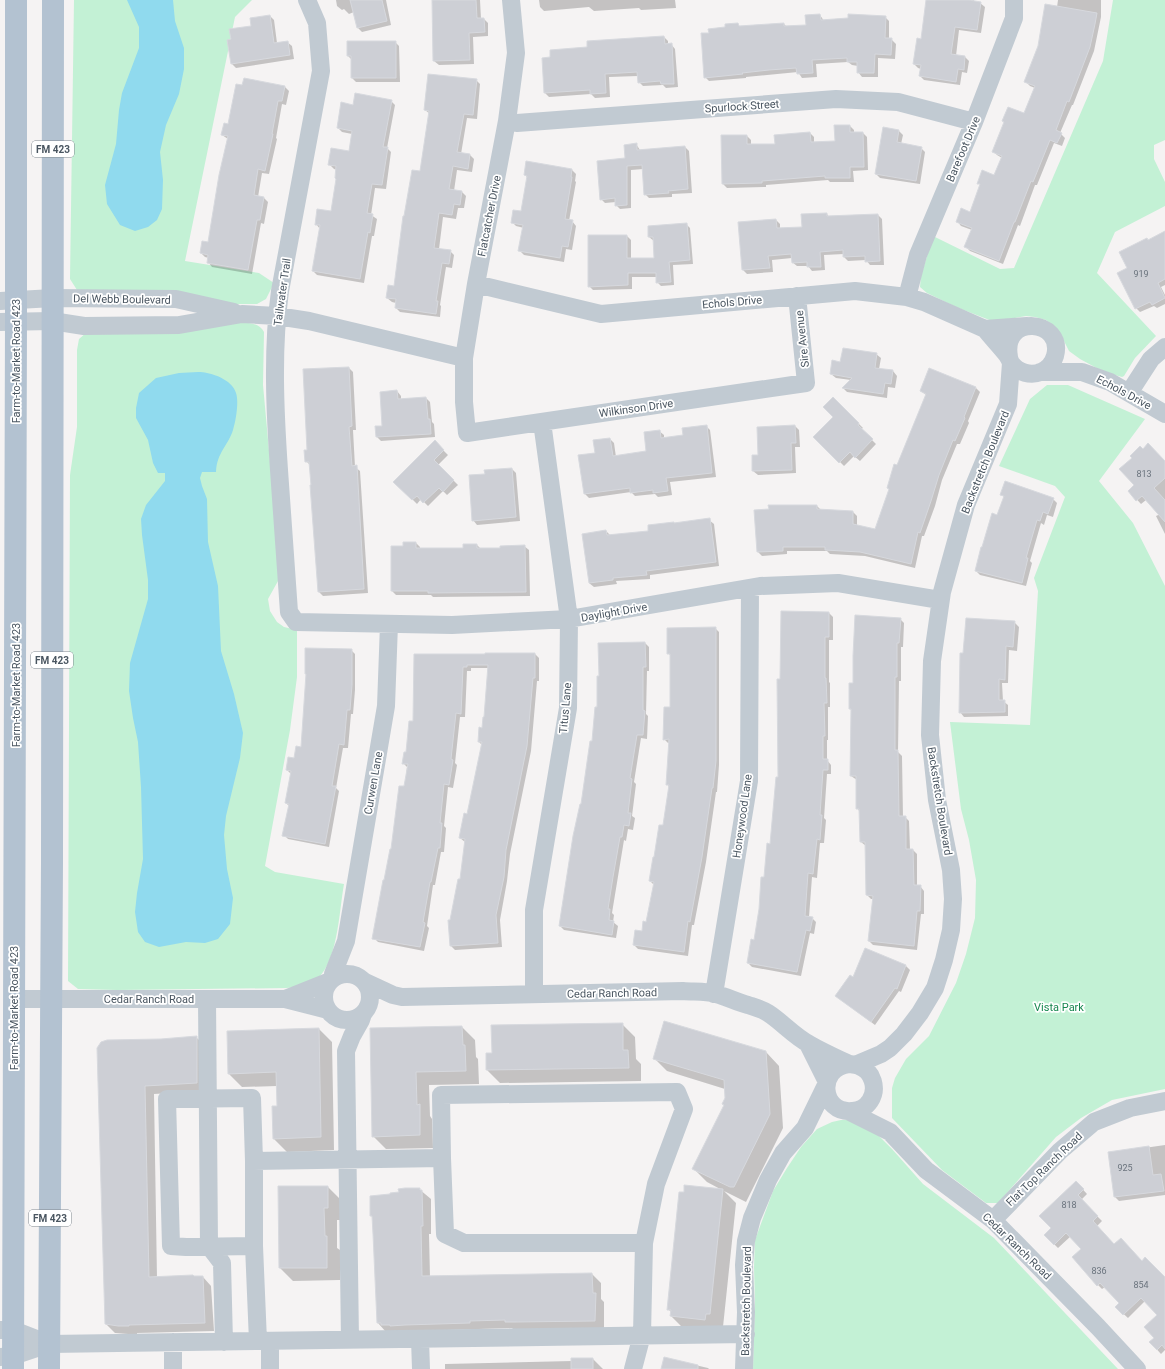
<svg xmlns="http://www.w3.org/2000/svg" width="1165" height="1369" font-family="Roboto,sans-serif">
<rect width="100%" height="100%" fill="#f5f3f3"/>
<path fill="#c3f1d5" d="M74,0H252L235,17L185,261L259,273L274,283L266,299L257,304H223L77,290L70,279Z
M1113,0H1165V140L1154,145V159L1165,182V206L1115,232L1097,273L1156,336L1135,358L1124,376L1122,377L1104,372L1080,359L1069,351L1062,337L1055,327L1046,320L1035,317L1026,316L1015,318L992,321L956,307L927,293L920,287L921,276L933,236L1000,269L1014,268L1103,61Z
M223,322C235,323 258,319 264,332L263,385L280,571L278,581L268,599L270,611L277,622L284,627L297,630V677L290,730L265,866L275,872L344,884C339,911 338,967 313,982C304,987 295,987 286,988L117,990L78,989L68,981L70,475L77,427V350L79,339L86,333Z
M1047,385H1068L1145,419L1099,481L1133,523L1165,586V1089L1112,1100L1081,1118L1056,1137L998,1203H986L942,1170L892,1118V1088L895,1078L906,1059L929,1036L956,983L966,954L975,918L976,880L969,840L961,809L950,722L1030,725L1038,591L1034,578L1065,497L1055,486L999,466L1030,399Z
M841,1120H851L872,1129L892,1149L923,1184L994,1238L1118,1369H753L755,1302L754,1267L755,1240L773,1191L787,1168L801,1147L817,1129L832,1122Z"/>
<path fill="#90daee" d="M127,0H173L175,21L184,48V69L179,94L166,125L160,152L163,180L162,209L157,220L148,227L135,231L120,225L107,204L105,185L116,144L119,110L122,93L139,48V27Z
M179,373C188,373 199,371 207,373C218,375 233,382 236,393C239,402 236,420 233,430C228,446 217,452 216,472H202L200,478L202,486L207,499L208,542L218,586L221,651L234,694L243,733L240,758L226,816L224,835L227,869L233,898L230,924L218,939L205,943L186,942L159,947L145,942L138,932L135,912L137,893L143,859L141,787L138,742L133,718L129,691L130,663L148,599V580L142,535L141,519L146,505L165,481V473H158L153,463L148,440L136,418V408L139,393L156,378Z"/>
<path fill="#0003" d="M336,0H386L391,25L362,32L358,28L354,12L349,14L344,9L342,10L337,6Z
M433,0H480L481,19H484L488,23V36L473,37L474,64L439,65L434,61Z
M539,0H675L676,8L641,10L639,8L594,11L589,7L544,11L540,7Z
M927,0H974L973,2L980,3L985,7L981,33L959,30L956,56L965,57L969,61L967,73L962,72L960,85L924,80L920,76L921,69L918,68L914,64L922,40Z
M1058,0H1101V17L1094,51L1073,105H1072L1060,133L1065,138L1062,146L1054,143L1037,185H1035L1020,226L1018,225L1003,264L970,251L966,247L972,230L961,226L957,221L971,213L981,185L979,183L995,176L1002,158L997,155L993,151L1025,115L1035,88L1030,86L1026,82L1057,7Z
M820,15L824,21L885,17L889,21V39H891L896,44L895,59L878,58V77H862L858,72V66L852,65L848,62L816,64L817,77L802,78L798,72L746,77V78L709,81L705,77L710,34L738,24L740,27L784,24L787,27L807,26Z
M270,16L274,20L277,43L287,42L292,46L294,59L236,68L232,64V40Z
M664,37L668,41V45L671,44L675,49L678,87L666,88L663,85L643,86L639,82L638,76L609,77L610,97L595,98L591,94L549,97L545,93L588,48Z
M395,42L399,46L400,82H356L352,78V60L348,56Z
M476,80L480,84L477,119L467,118L461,154L470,155L474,159L472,172L457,170L454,191L462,192L466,196L464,208H458L456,219L443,217L439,249L450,251L454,255L452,268L446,267L440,305L441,306L440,317L400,312L396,308V303L392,302L387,298L394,287L420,172L430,114L425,110Z
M285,87L289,91L286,105L282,104L276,138L277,139L269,174L262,173L258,197L264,198L268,202L264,224L261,223L252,274L212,267L208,262L209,258L205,257L201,253L209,243L228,139L222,135L229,126Z
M391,101L395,105L387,148L391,152L386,189L375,188L371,215L377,219L374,236H372L364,283L317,275L313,271L320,229L316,224L332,212L337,179V170L334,169L330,165L349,152L352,134L342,132L338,128L354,106Z
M850,126L854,130V133H863L867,137L868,170L853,171L854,182H830L828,180L766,185V187L727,188L723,184L722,136H747L751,140V145H776L810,133L814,137V143L836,142Z
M898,130L903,135L901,144L921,148L925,152L920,184L880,178L876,174Z
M636,144L640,150L685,147L689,151L692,193L672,194V197L649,198L645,194L643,169L631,170V208L620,209L616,205V202L605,203L601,199Z
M572,170L576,174L575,181L576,182L569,221H572L576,226L572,250L566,249L564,262L524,255L520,251L524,228L516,226L512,222L522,212L528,178L525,175Z
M827,214L829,217L878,215L882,219L884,265H870L866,260L848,261L844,257V254L824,255L825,270L812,271L808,266H797L792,262V258L772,260L773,272L747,274L743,270L776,220L780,224V229L803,228Z
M686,224L690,228L693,264L673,265L674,285L661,286L657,282V277H632V289L593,290L589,286L627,236L631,240V259H656L654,241L649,237Z
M1165,232V285L1161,287L1165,295V304L1157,308L1154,306L1140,312L1136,308L1129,268L1148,241Z
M876,354L881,358L879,369L893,371L897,376L895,388L888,387L887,398L847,392L843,388L851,380L836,378L831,374L841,363Z
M349,368L353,372L356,430H353L355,467L360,471L368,593L323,596L319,592L311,466L306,461L308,451Z
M930,369L976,388L980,392L968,421L969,423L960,444H957L942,480L935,506L924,536H922L915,568L865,556L830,554L827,551H787V554L762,556L758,552L817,506L821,510L853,512L857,516V526L876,530L890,490L888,488L926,395L921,391Z
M397,391L401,396V399L426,398L430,402L432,422L434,424L435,437L381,441L377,437L376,427H383Z
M833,398L863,428L861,429L876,444L860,461L854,456L844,466L815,437L834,417Z
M706,426L710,430L716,477L670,482L672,495L658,497L655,494L635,496L631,492L589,498L585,494L579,456L596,453L610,439L614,443L616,457L648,452L659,431L664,435V438L684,436Z
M795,426L799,430L800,447H795L796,473L758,475L753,471L759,456Z
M435,442L448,455L438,465L458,485L447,495L443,491L428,506L421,499L417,504L395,482Z
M1133,458L1165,462V508L1146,500L1141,504L1129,491L1135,486Z
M512,469L516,473L520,521L477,525L473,520L486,475Z
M1001,494L1053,499L1057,503L1053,517L1047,515L1044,525L1041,523L1030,561L1032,563L1026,586L980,575L976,571L1004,497Z
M1165,512V534L1156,516Z
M709,520L714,524L719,566L650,575V579L616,581L617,584L594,587L589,583L606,531L610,535L649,532Z
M416,543L420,547V549H464L477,545L481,549H501L524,546L529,550L530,596L433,597L431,595H396L392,591L404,547Z
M782,612L829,613L833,617V640H829V682L830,683V707H828V740H827V760L831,765V774H827L824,818L826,820L824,843H820L817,878L812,877L809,917L812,918L816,922L814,934L810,933L801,976L752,967L748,963L755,941L771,845L779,778Z
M900,619L904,623L903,647H901V681H899L898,752L902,756L903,817H905L909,821L910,850H913L917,854V886H920L924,891V914H921L917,950L873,945L869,941L873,899H871L867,895L866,846L861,842L860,812L857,808V780L851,776L852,711L850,709L854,684Z
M1014,622L1019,627L1017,651L1009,650L1008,683H1002L1003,701L1008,705V716L964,717L960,712Z
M715,628L719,632V765L717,792H716L706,862L694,925H692L688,956L638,949L634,945L647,923L654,885L650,881L664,826L669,787L667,784L670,743H668L664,739L671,708V656L668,653Z
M645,643L649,647V671H647L646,714L648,716L647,739L641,738L634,782L636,784L632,816L635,818L633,830L628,829L626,841L624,840L612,913L614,915L613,922L618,926L616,938L564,930L560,926L593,742L600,677Z
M351,650L355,654V690L353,714H351L348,748H343L336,788L339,791L329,847L288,839L284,835L289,806L286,803L291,774L287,770L302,748Z
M535,654L539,658V681H537L531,751L510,854L507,881L500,920L502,947L455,950L451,946V921L461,880L465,842L460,838L468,815L482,745L479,742L485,718L489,668H471V671H467L465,717H460L455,763L457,765L453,788L448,787L444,826L446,828L444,852H441L435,885H433L427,926L429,928L424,951L378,942L374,938L405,788L407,767L403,763L414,722L415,655Z
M906,966L910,970L901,992L899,991L875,1025L836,996L853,978Z
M622,1024L635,1037L636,1059L641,1064V1081L500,1083L487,1070V1054H493Z
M462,1027L475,1040L476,1057L478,1059L479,1084L429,1085L430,1116L432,1119L433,1148L386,1149L373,1136L371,1029Z
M319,1029L332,1042L334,1150L287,1152L274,1139L278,1107L277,1086L242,1087L229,1074Z
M196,1037L205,1046L206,1091L154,1094L157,1278L203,1277L211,1286L214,1331L137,1333V1334H128L115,1333L106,1324L107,1041L162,1040Z
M766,1052L779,1066L783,1128L746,1202L724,1191L736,1203L723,1327L684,1329L671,1316L672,1313L668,1309L722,1190L707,1182L694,1169L725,1105V1089L667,1071L654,1058Z
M1165,1145V1195L1119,1201L1115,1197L1109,1153Z
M1076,1182L1087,1194L1081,1200L1102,1221L1097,1226L1115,1246L1142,1262L1165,1279V1350L1161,1354L1151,1343L1156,1338L1158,1315L1145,1301L1128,1318L1116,1307L1120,1303L1105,1287L1102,1289L1098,1285L1083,1249L1071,1236L1058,1248L1045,1235L1052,1228Z
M328,1187L341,1200V1220H337V1248L340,1250V1280L293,1281L280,1268Z
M419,1189L431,1199V1234H429L430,1277L592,1274L601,1283V1299L604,1302V1329L515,1331L512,1328L386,1332L378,1323L373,1217L371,1216L391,1195Z
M665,1358L708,1368L709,1369H662Z
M593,1359L603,1369H445V1364L572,1361Z"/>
<path fill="#cdcfd5" stroke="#d7d9de" d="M350,0H382L387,21L357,28Z
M432,0H476L477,18H484L485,32L469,33L470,60L433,61Z
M926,0H969L981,2L977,30L955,27L951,54L965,56L964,70L958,69L956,82L919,76L921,65L913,64L917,38L921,39Z
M1045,4L1097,13L1095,24L1090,47L1069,102L1067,101L1056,130L1062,133L1057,143L1050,140L1033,182L1031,181L1015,222H1014L999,261L964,247L972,228L956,222L961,208L970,212L980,184H977L982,170L994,175L1002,156L992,152L1004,122L1002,121L1008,107L1024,113L1035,86L1024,82L1038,46Z
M820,14L821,20L848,18V14L886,16L885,38H892L891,55L875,54L874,73H857V62H847V58L812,60L813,73L797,74L796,68L769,70L742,73L743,74L704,78L701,33H709L708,29L725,27V24L738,23L739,26L784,23V26L806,25L805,15Z
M270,15L274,43L288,41L290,55L231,64L227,40L231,39L229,29L251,26L250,18Z
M664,36L665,44L672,43L674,84H661L660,81L638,83L637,72L605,74L606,93L590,94V90L544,93L542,58L550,57V50L587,47V41Z
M347,41H396V78H351V56H347Z
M428,74L477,79L473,115L464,114L457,152L470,154L468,169L453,166L449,189L462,191L460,205L454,204L452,215L439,213L434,248L451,250L449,264L442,263L436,301H438L436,314L395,308L396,299L386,298L388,285L394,286L403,216H404L412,170L420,171L429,111L424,110Z
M244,78L285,86L282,101H278L272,134H273L265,171L258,169L254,195L264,197L260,220H257L248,270L207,263L208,255L200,253L202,241L208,242L219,175L228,136L221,135L224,123L228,124L236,84L242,85Z
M355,93L392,100L383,147H388L382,185L372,184L367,213L373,214L370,233L368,232L360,279L312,271L320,225H315L317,209L331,211L336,179L335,178L336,166L328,165L331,148L349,151L352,131L337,128L341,102L353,105Z
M834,125H850V132H863L864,167H850V178H825V176L762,181V183L722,184L721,135H747V144H775L774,135L810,132L811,142L835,141Z
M883,127L899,130L897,142L922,147L916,181L875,174Z
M637,143V150L685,146L688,189L668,191L669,193L644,195L642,165L627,166V205L615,206V198L600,200L597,161L625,158L624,145Z
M526,161L572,169L571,177H572L565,219L573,220L568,247L562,246L560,258L518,251L523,225L511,223L513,210L521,211L527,176L524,175Z
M827,213V216L878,214L880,261L865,262V256L843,257V250L820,252L821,267H807V262L792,263L791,254L768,256L770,268L742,270L738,222L776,219L777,228L802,227L801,214Z
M687,223L690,260L669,262L671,282L656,283V273H628V285L588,287V235H627V258H654L653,237H648V226Z
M1165,231V279L1158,283L1165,298L1152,305L1150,302L1135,309L1117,273L1127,268L1119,252L1147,238L1148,240Z
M843,348L877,353L875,368L893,370L891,384L885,383L883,394L842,388L852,378L830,374L832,360L840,362Z
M349,367L352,426L349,427L352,466L357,465L364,589L318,592L310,485H311L309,462H305L304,450H307L303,369Z
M929,368L976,387L964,417L965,418L955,441L953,440L939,475L931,501L920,533L918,532L911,564L860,552L825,550V547H783V551L757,552L754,510L769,509L768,505H817V509L853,511V524L875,529L889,489L887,488L894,464L897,465L926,394L920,391Z
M397,390L398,399L426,397L428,419H430L431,434L376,437L375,426H382L380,392Z
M833,397L859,423L858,425L873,439L855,458L850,452L839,463L813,437L833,417L823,407Z
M707,425L712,473L666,478L668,491L653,493V490L630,493V488L584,494L578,455L595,453L593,440L610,438L613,456L646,451L644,432L660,430L661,438L683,435L682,428Z
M795,425L796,443H791L792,470L752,471V455H758L757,427Z
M435,440L444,450L434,460L454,480L443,492L439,488L423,503L417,496L412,500L393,482Z
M1148,443L1165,461V478L1154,488L1165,500V522L1142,496L1136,501L1128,491L1134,485L1119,469L1132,458L1130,456L1140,446L1143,449Z
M512,468L516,517L472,521L469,475L485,474L484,470Z
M1005,481L1054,498L1048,514L1043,512L1040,521L1037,520L1026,558H1028L1022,583L975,571L981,547H982L992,513L997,515L1004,496L1000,495Z
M710,518L716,562L646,571L647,575L613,578V580L589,583L582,534L606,530L607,535L648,531V525L674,522V523Z
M403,542H416V548H463V544H477V548H500V546L525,545L526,592L428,593V591H391V546H403Z
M781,611L829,612V637H825V678H826L827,703H824L825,736H823V759H828V770H823L820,815H822L820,840L817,839L813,874L808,873L805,916L813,917L810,931L806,930L797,972L747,963L751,939L754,940L759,909L761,877H764L767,843L770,844L776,777H778L777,679H780Z
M855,615L901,618L899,643H897V677H895V750H898L899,816H906V849H913L914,885H921L920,911H917L914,946L868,941L873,896L866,895L865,842H860L859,809H856V776H850L851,709H849V683H853V656Z
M966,618L1015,621L1013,647L1006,646L1005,680L999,679V700H1005V712L959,713L960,653H963Z
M716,627V761L713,788H712L702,857L690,922L688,921L684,952L633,945L635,930L642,931L643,921L646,922L654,882L649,881L653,857H654L659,825H663L669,785H666L669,739L663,740L664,707H670V654H667V628Z
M645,642L646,667H643V710L645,711L643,735H637L630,778L632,779L628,813H631L629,826L624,825L622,837H620L613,877L608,909H610L609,920L614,921L612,935L559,926L573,836L580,804H581L590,741H592L595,707H597V676H599L598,643Z
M305,648L352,649V685L350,710H347L344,745L339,744L332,786H336L325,844L282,836L289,804L285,803L291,771L286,770L288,757L294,758L296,746L301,747L306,674H305Z
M485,653H535V678H533L527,746L506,850L504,877L496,915L498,943L450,946L448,920H450L458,879H460L465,839L459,838L464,813L467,814L482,742H478L479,727L482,728L483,717H484L488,665H467V667H463L461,714L456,713L451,759L453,760L449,785L444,784L440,823H442L440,848H438L431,882H430L423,922L425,923L420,947L372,939L383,880H384L390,849H391L399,786H404L408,764H402L404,752H406L409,721H413L414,654H485Z
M865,948L906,965L897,989L895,988L871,1022L835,996L850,975L853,977Z
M664,1021L766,1051L770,1114L734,1187H730L692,1169L724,1105L722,1104L725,1098L724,1080L653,1059Z
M623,1023V1050H628L629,1068L486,1070V1053H492L491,1025Z
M462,1026L463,1045H465L466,1071L416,1072L417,1105L420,1104V1135L372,1137L370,1028Z
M319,1028L321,1137L273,1139L272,1106H277L276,1072L228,1074L227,1031Z
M197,1036V1083L145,1086L149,1277L193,1275L194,1276H203L205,1323L129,1325V1326H118L105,1324L97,1048L101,1042L107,1040L161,1039Z
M1149,1146L1153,1175L1161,1174L1164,1191L1114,1197L1108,1152Z
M1076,1181L1084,1189L1078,1195L1098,1216L1093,1221L1114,1244L1121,1238L1142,1261L1145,1257L1165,1277V1349L1162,1345L1157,1350L1149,1342L1154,1338L1144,1327L1157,1315L1141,1298L1123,1315L1115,1307L1119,1303L1100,1283L1097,1286L1072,1257L1081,1249L1066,1233L1054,1245L1044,1235L1051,1228L1039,1216Z
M684,1185L723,1189L710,1314H706L705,1320L670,1316L671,1310H667L679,1192H684Z
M278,1186H328V1208H324L325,1236H327V1268H279Z
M405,1188H420V1190H422L423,1226H421L422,1276L592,1273L593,1293H596L595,1321L516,1322H505V1320L470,1321V1323L405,1325L390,1326V1325H381V1323H377L373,1234L372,1216H370V1196L390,1194V1193L399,1192L398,1189Z
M664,1357L698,1365V1369H661Z
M571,1358H593V1369H571Z"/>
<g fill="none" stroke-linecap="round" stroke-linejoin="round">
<path stroke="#c1cad2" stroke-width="18" d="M307,0L317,23L321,71L280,291C272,350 275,411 279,470C282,518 286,565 289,612L296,622L452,625L569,619L760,586L838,583L940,600
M511,0L516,53L507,121L476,284L464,358V402L467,433L806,383L797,296
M507,121L517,123L836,99L898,102L974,122
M476,284L601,314L855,291L907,297L924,302L985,329L1027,326
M907,297L918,255L974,122L1014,18V0
M0,301L53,298L176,299L234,312
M0,322L52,321L84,326L179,325L242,314L277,316L309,321L464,358
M985,329C992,338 1000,346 1007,355C1009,358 1010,360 1011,363C1018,373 1031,376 1041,372C1048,369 1053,363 1055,356C1065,319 1001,313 1009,357
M1040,372H1082L1110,382L1165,414
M1129,393L1151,359L1165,347
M324 997a23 23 0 1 1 46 0a23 23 0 1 1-46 0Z
M333,979V974L346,941L386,706L389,624
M365,982L393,995L402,997L683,991C694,992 706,991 716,994C727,997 737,1002 748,1005C754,1007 762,1009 768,1013C782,1022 794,1036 809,1044C821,1051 834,1057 847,1063C851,1065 855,1064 859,1066C873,1071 878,1089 870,1101C866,1107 859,1111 852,1111C821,1114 816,1068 849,1064
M534,994V910L568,708L569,619L542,422
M714,994L749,781L750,588
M14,999H285L328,1010
M207,999L209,1246L222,1263L224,1342
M285,999L330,981
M808,1044L827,1082
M855,1065L881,1054L890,1048L904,1034L920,1013L935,988L944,960L951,930L953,899L951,870L937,800L930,735L932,661L942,592L966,505L1008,404L1011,363
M252,1098L254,1161V1246L186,1247L171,1246L167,1099Z
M850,1112L890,1132L926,1170L993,1220L1098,1327L1137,1369
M442,1158L445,1234L464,1243H644
M254,1161L442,1158L441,1095L677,1092L684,1109L656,1184L644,1243L642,1335L633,1369
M993,1220L1060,1151L1094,1122L1130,1108L1165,1101
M254,1246L258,1341
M0,1330H13L49,1344
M420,1339L421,1369
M350,1340L346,1051L352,1036L361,1020L363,1014
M0,1357L13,1356L49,1344L746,1334
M173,1369V1342
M270,1369V1341
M744,1369L746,1312L744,1265L746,1241L752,1218L768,1180L783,1153L805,1128L826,1085"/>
<path stroke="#b3c2d1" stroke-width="22" d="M13,1369L16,321V0
M49,1369L52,862L53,0"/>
</g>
<g text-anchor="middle" stroke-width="3.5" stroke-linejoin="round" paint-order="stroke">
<g font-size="9" fill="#6b747e">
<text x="1141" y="277">919</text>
<text x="1144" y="477">813</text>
<text x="1125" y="1171">925</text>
<text x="1069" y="1208">818</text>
<text x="1099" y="1274">836</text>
<text x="1141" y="1288">854</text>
</g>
<g fill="#fff" stroke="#808990" stroke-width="1">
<rect x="32" y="141" width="42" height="16" rx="3"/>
<rect x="31" y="652" width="42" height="16" rx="3"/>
<rect x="29" y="1210" width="42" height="16" rx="3"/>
</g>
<g font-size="10" font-weight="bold" fill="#4a5661">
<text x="53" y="153">FM 423</text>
<text x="52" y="664">FM 423</text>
<text x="50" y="1222">FM 423</text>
</g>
<g font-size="11" fill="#4a5661" stroke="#fff">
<text transform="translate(742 106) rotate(-4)" y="4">Spurlock Street</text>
<text transform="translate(963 149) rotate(-67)" y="4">Barefoot Drive</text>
<text transform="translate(489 216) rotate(-79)" y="4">Flatcatcher Drive</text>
<text transform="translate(282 292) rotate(-82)" y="4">Tailwater Trail</text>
<text transform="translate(122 299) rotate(1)" y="4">Del Webb Boulevard</text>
<text transform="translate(732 302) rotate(-5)" y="4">Echols Drive</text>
<text transform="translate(802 339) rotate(-96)" y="4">Sire Avenue</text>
<text transform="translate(16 361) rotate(-90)" y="4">Farm-to-Market Road 423</text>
<text transform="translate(1124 392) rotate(28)" y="4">Echols Drive</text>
<text transform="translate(636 408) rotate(-8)" y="4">Wilkinson Drive</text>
<text transform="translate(985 462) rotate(-68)" y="4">Backstretch Boulevard</text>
<text transform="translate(614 612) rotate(-10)" y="4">Daylight Drive</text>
<text transform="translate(16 685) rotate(-90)" y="4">Farm-to-Market Road 423</text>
<text transform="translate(565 708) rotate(-85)" y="4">Titus Lane</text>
<text transform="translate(373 783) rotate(-80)" y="4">Curwen Lane</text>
<text transform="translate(940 801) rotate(81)" y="4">Backstretch Boulevard</text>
<text transform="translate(742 816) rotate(-82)" y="4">Honeywood Lane</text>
<text transform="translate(612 993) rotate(-1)" y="4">Cedar Ranch Road</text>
<text x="149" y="1003">Cedar Ranch Road</text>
<text transform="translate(14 1008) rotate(-90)" y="4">Farm-to-Market Road 423</text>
<text transform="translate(1044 1169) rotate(-44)" y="4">Flat Top Ranch Road</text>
<text transform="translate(1017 1246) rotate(44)" y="4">Cedar Ranch Road</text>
<text transform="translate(746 1301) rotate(-89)" y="4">Backstretch Boulevard</text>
</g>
<g font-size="11" fill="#17864f" stroke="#fff">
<text x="1059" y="1011">Vista Park</text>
</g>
</g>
</svg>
